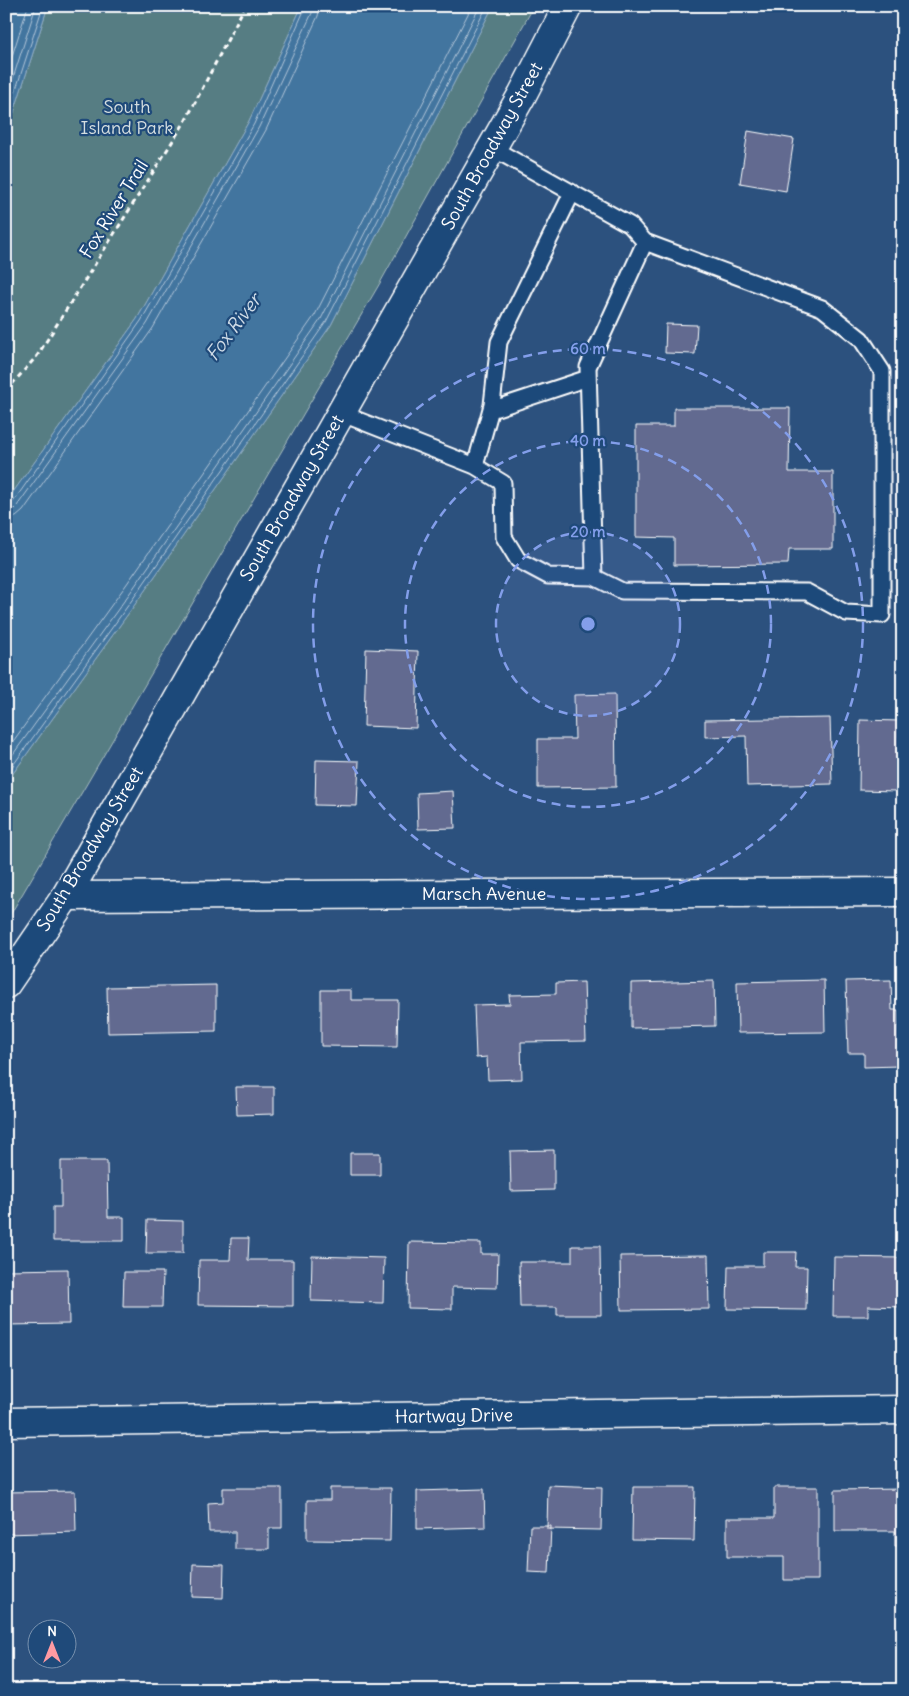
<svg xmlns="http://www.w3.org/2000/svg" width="909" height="1696" font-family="Delius,sans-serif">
<rect width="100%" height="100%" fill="#2c517e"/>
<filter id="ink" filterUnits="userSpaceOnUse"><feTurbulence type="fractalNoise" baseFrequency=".02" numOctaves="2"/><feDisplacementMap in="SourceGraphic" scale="10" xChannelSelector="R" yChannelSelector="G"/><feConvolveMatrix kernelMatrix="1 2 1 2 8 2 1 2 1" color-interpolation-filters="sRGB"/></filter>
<g filter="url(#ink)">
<path fill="#567d83" stroke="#aabec1" d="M48,6H302L249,121L137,319L6,502V137Z
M493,6H534L380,283L6,922V783L141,596L331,325Z"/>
<path fill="#42749f" stroke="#8eacc5" d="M6,6H48L6,137Z
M302,6H493L331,325L141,596L6,783V502L137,319L249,121Z"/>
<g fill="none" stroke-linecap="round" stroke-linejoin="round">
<path stroke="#b3c7d9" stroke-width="1" d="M6,75L28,6
M6,100L36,6
M6,120L43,6
M6,505L13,502L141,321L254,124L306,6
M6,511L13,510L17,506L147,324L259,127L312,13L313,6
M6,519L16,517L23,511L153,328L266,130L318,16L320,6
M6,751L126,585L315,315L472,6
M6,764L132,590L321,319L480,6
M6,775L137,593L326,322L487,6"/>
</g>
<path fill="#626b90" stroke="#fff" d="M748,131L794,139L786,191L740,183Z
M666,324L697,325L695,354L665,353Z
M674,408H790L789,472H833V549H789L788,564L674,565V538L636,537V426H674Z
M366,649L418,651L416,728L364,726Z
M615,694L616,787L538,788V739H575L574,695Z
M830,718L832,784L747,786L746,736L705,737V720Z
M860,720L899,721V737H903V784H897L896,791L859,790Z
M316,760L359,761L357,806L315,805Z
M453,791L455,828L418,829L417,793Z
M824,980L825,1032L738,1033L737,982Z
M891,980L892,1010H898L899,1066L864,1067V1053H848L846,981Z
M714,981L715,1026L631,1028V983Z
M584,982L586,1041L521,1042L522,1079L488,1080L487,1057L476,1058L474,1005L510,1004L509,995L556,994V983Z
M216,985V1031L108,1033L107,987Z
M321,990H351V1000H398L397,1047L321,1046Z
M236,1087H274V1114L237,1115Z
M554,1150V1190L511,1191L510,1151Z
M350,1153H380V1175H350Z
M61,1161H107L108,1217H124V1241H53V1207H61Z
M147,1220L183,1221V1253H146Z
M231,1238H249L248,1260H293V1306L198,1305L199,1260H230Z
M409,1242L481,1243V1254H498L497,1288L452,1287V1309L408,1308Z
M572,1246H600L601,1315H557V1307H520L519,1262H572Z
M763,1252H796L795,1267H807L806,1310L727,1309L728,1266H763Z
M708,1255L709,1309L621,1310L620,1256Z
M312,1256L384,1258L383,1303L311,1301Z
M834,1257L903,1258V1307L868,1306V1316H833Z
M68,1269L69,1324L6,1325V1270Z
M124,1272H163L162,1307H123Z
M548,1485L602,1487L601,1530L547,1529Z
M633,1487H695L694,1541L632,1540Z
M774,1487H818V1580H784V1557H727V1518H774Z
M223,1488H282V1528H269V1549H235V1532H209L208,1503L223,1502Z
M330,1488H391L390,1541L307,1540V1500H330Z
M484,1489L485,1527L417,1529V1491Z
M903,1489V1546H895V1531H835V1490Z
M75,1491L76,1532L6,1534V1492Z
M530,1526H551L549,1573L528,1572Z
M193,1564L224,1565L223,1598L192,1597Z"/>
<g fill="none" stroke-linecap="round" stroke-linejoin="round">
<g stroke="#fff" stroke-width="19">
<path id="lane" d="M491,410L588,378
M340,413L475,466L503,483L504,537L518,560L548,576L594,577L622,591L807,592L846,613L882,615V371L861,339L822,308L645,242L630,225L492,148
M475,466L492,405L499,342L572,193
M594,577L588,367L645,242"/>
</g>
<g stroke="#fff" stroke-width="31">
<path id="street" d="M66,896L903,892
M6,1422L903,1410"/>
</g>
<g stroke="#fff" stroke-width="31">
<path id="secondary" d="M6,984L66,896L522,95L568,6"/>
</g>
<path stroke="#fff" stroke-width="3" stroke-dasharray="5 4" stroke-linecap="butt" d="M6,391L37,356L186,120L245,6"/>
<use href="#lane" stroke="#1f4a7a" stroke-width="15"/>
<use href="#street" stroke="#1f4a7a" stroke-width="28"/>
<use href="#secondary" stroke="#1f4a7a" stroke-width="28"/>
</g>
</g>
<circle cx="588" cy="624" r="92" fill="#839eea" fill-opacity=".12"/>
<g fill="none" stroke="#839eea" stroke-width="2.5" stroke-dasharray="9 6">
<circle cx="588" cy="624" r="92"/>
<circle cx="588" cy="624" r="183"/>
<circle cx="588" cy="624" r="275"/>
</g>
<g text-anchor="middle" stroke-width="4.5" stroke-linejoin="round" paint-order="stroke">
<g font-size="18" fill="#d5dee0" stroke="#1f4a7a">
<text x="127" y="113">South<tspan x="127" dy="21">Island Park</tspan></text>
</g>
<g font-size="18" fill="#fff" stroke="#1f4a7a">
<text transform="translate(492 146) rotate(-61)" y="6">South Broadway Street</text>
<text transform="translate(114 209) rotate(-58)" y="6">Fox River Trail</text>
<text transform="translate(292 498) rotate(-60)" y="6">South Broadway Street</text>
<text transform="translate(90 849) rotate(-59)" y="6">South Broadway Street</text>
<text x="484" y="900">Marsch Avenue</text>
<text transform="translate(454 1416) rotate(-1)" y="6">Hartway Drive</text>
</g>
<g font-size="19" font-style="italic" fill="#d0dce7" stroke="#1f4a7a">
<text transform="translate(233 327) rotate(-53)" y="7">Fox River</text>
</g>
</g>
<circle cx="588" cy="624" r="8" fill="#839eea" stroke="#1f4a7a" stroke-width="2.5"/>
<g font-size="15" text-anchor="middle" font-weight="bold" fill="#839eea" stroke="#1f4a7a" stroke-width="4.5" stroke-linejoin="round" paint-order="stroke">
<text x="588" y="354">60 m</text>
<text x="588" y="446">40 m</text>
<text x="588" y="537">20 m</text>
</g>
<rect width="909" height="1696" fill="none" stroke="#1f4a7a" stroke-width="25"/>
<rect x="12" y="12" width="884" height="1671" fill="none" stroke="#fff" stroke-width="2" filter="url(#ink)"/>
<g transform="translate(52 1644)"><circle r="24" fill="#1f4a7a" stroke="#7992af"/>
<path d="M0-4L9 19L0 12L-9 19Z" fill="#ff9aa2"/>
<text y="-8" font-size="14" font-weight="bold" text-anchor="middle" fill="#ffffff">N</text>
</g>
</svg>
